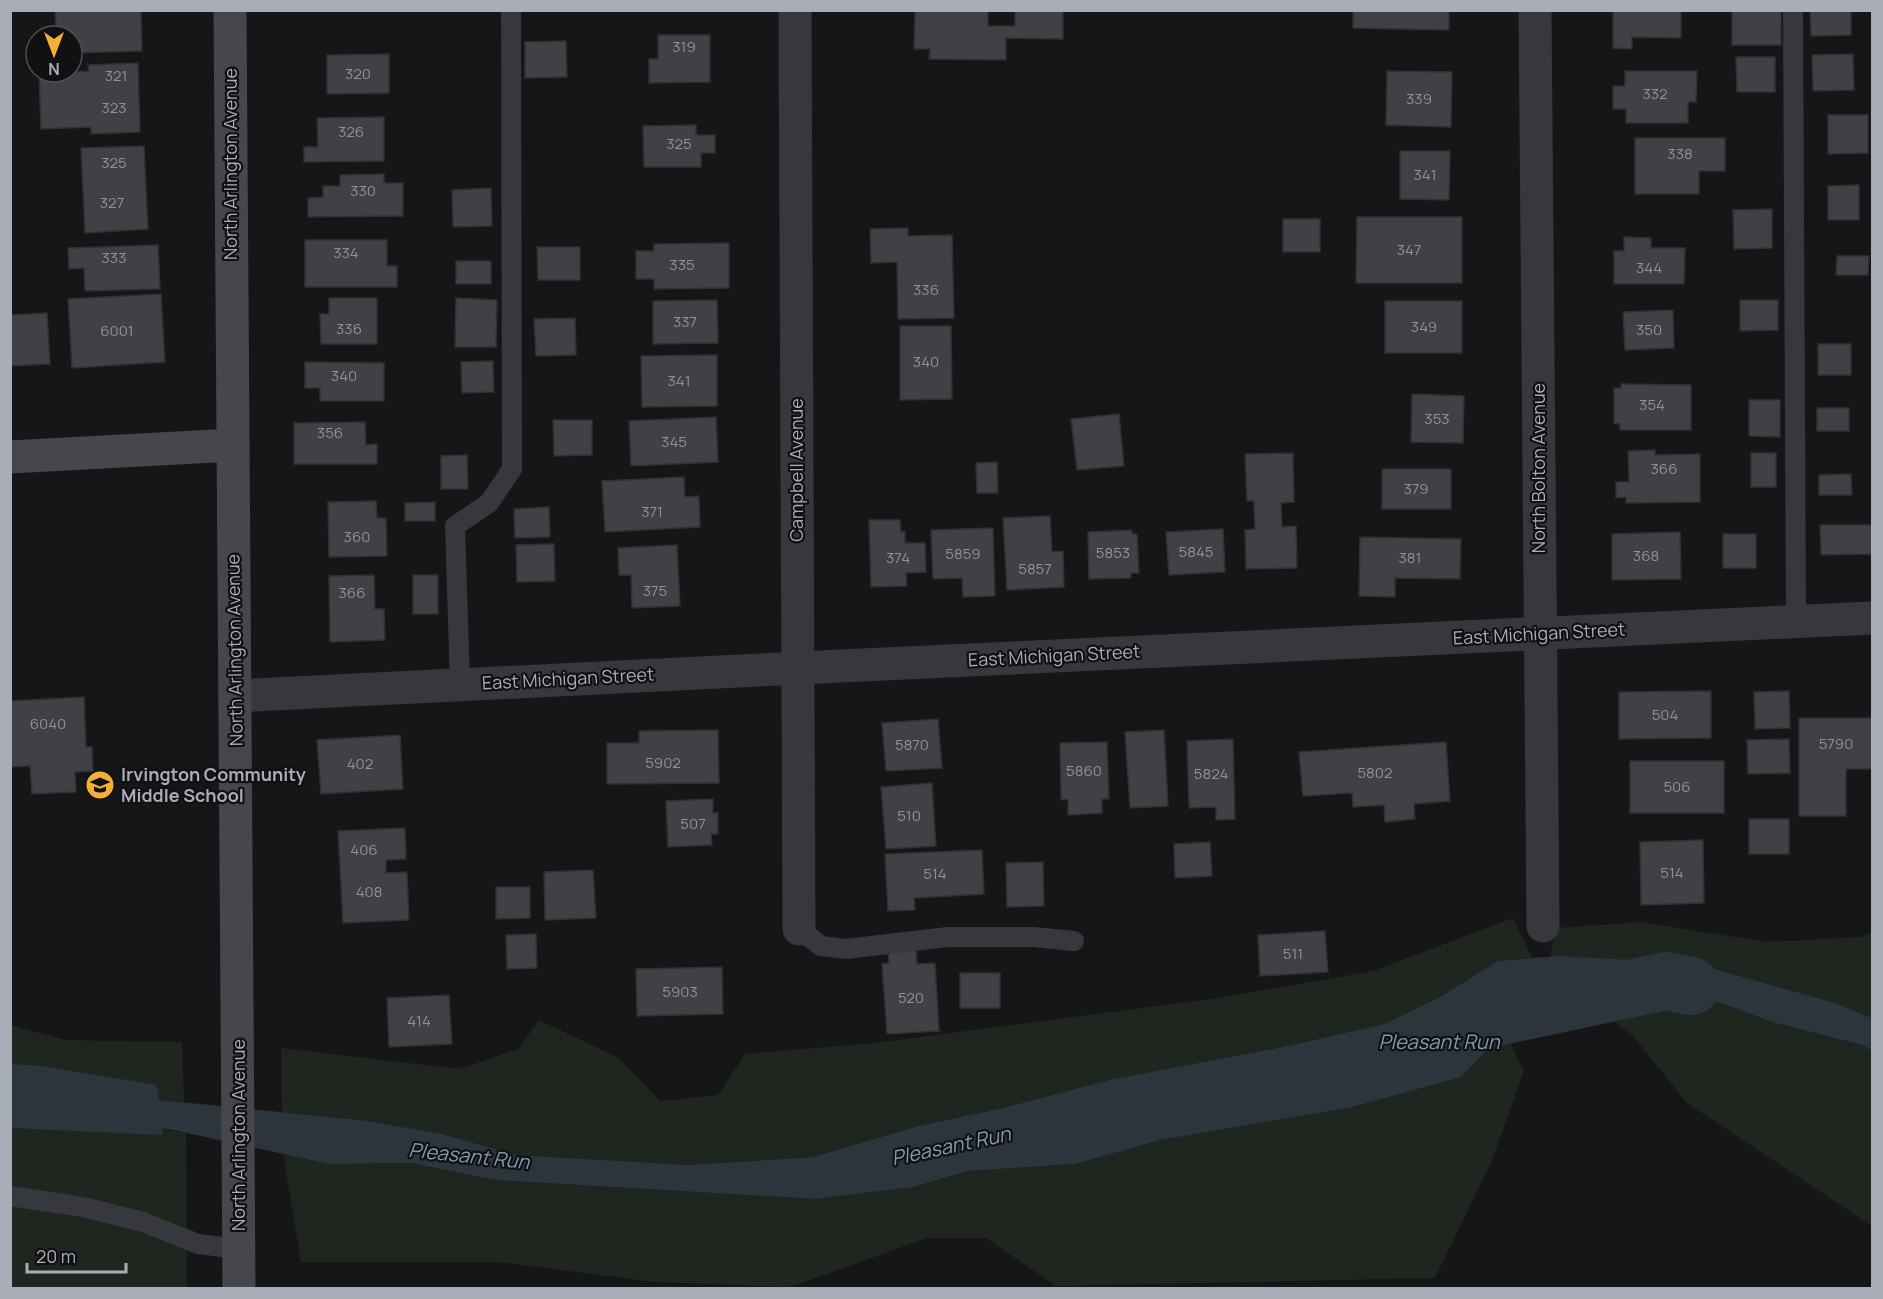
<svg xmlns="http://www.w3.org/2000/svg" width="1883" height="1299" font-family="Manrope,sans-serif">
<rect width="100%" height="100%" fill="#161618"/>
<path fill="#1e261f" d="M1513,918L1532,958L1498,961L1438,998L1384,1024L1283,1047L1113,1079L1003,1108L918,1126L813,1157L688,1165L517,1155L438,1133L361,1120L282,1112L281,1048L460,1069L518,1049L539,1020L619,1058L660,1101L718,1095L745,1054L874,1043L1218,998L1373,971Z
M1642,922L1766,942L1862,937L1872,932V1018L1835,1003L1715,969L1652,961L1550,956L1556,928Z
M1574,990L1713,1000L1772,1022L1862,1045L1872,1051V1226L1687,1103L1633,1036Z
M11,1025L65,1040L182,1042L184,1102L66,1092L11,1072Z
M1505,1033L1524,1071L1491,1163L1435,1278L1056,1286L986,1238H927L791,1287L655,1282L498,1262H301L283,1154L329,1164L411,1163L495,1180L815,1199L914,1187L967,1171L1075,1164L1494,1043Z
M11,1123C68,1124 129,1121 186,1133L187,1288H11Z"/>
<path fill="#2c353c" d="M1559,956L1652,961L1715,969L1835,1003L1872,1018V1051L1862,1045L1772,1022L1713,1000L1574,990L1524,1016L1494,1043L1461,1077L1352,1107L1160,1140L1075,1164L967,1171L914,1187L815,1199L495,1180L411,1163L329,1164L169,1129H162V1135L11,1128L10,1064L42,1066L157,1085L159,1100L361,1120L438,1133L517,1155L688,1165L813,1157L918,1126L1003,1108L1113,1079L1283,1047L1384,1024L1438,998L1498,961Z"/>
<g fill="none" stroke-linecap="round" stroke-linejoin="round">
<path stroke="#2c353c" stroke-width="58" d="M1463,1024L1666,981L1691,986"/>
</g>
<path fill="#404145" stroke="#303034" stroke-width="1.5" d="M55,10H141L142,51L72,53V36H56Z
M988,10V26H1015V10H1063V39L1006,38V60L929,59L930,49H914L915,11Z
M1353,10H1449V30L1353,28Z
M1681,10V38L1632,37V49L1613,48V11Z
M1732,10H1781V45H1732Z
M1810,10H1851V35L1811,36Z
M658,35H710V82L649,83V59H658Z
M566,41L567,77L525,78V42Z
M389,54V93L327,94V55Z
M1853,54L1854,90L1813,91L1812,55Z
M1736,57H1775V92H1737Z
M138,63L140,132L91,134V127L41,129L39,73L89,71L88,65Z
M1387,71L1452,72L1451,127L1386,125Z
M1625,71H1697L1696,102H1688V123H1626V109H1613V86H1625Z
M1828,115H1868V153L1828,154Z
M384,117V161L304,162V147H318L317,118Z
M696,125V135H715V153H701V167H644L643,126Z
M1635,138H1725V171H1699V194H1635Z
M144,146L148,229L85,233L81,148Z
M1400,151H1450L1449,200L1400,199Z
M384,174V183H403V216L308,217V198L323,197V186H340V175Z
M1859,185V220H1828V186Z
M491,188L492,226L453,227L452,190Z
M1772,209V248L1734,249L1733,210Z
M1357,217H1462V283H1356Z
M1283,219H1320V252H1283Z
M908,228V236L952,235L954,318L898,319L897,262L871,263L870,229Z
M1624,237L1651,238V248H1685L1684,284H1614V251H1624Z
M305,240H387V266H397V287H305Z
M729,243V288L654,289V279H636V251H654V244Z
M158,245L160,289L85,291L84,268L69,269L68,248Z
M537,247H580V280H538Z
M1837,256H1869L1868,275H1836Z
M456,261H491V284H456Z
M161,294L165,362L72,368L68,299Z
M329,298H377V344H321L320,314H329Z
M456,298L497,300L496,347H455Z
M717,300L718,343L653,344V301Z
M1740,300H1778V330L1740,331Z
M1385,301H1462V353H1385Z
M1673,310L1674,348L1625,350L1623,312Z
M47,313L50,364L10,366V315Z
M575,318L576,355L536,356L534,319Z
M900,326H951L952,399L900,400Z
M1818,344H1851V375H1818Z
M717,355V406L642,407L641,356Z
M493,361L494,392L462,393L461,362Z
M305,362L384,363V401H320V388H305Z
M1621,384L1691,385V430H1620V424L1614,423V388H1621Z
M1412,394L1464,396L1463,443L1411,442Z
M1749,400H1780V437L1749,436Z
M1817,408H1849V431H1817Z
M1119,414L1124,466L1077,470L1071,419Z
M716,417L718,462L631,466L629,421Z
M553,420H592V455L554,456Z
M365,422L366,445L377,444V464H294V423Z
M1655,450V455L1700,454V502L1626,503V497L1616,498V482H1629L1628,451Z
M1293,453L1294,502L1281,503L1282,527L1296,526L1297,568L1246,569L1245,530L1255,529L1254,501H1247L1245,454Z
M1751,453H1776V487H1751Z
M467,455L468,489H441V456Z
M997,462L998,493H977L976,463Z
M1382,469H1451V509H1382Z
M1851,474L1852,495H1819V475Z
M684,477L685,497L699,496L700,527L605,532L602,481Z
M376,501L377,518H386L387,556L329,557L328,502Z
M435,502V521H405V503Z
M549,507L550,537L515,538L514,509Z
M1050,516L1052,552L1063,551L1064,587L1007,590L1003,518Z
M869,520H900L901,532L905,531V543H925L926,572L906,573L907,586L871,587Z
M1820,525H1872V554L1821,555Z
M993,528L995,596L963,597L962,578L933,579L931,530Z
M1223,529L1225,572L1169,575L1166,532Z
M1132,530V534H1137L1139,573H1131V578L1089,579L1088,532Z
M1680,532L1681,579L1612,580V534Z
M1723,534H1756V568H1723Z
M1360,537L1461,539L1460,579L1395,578V597L1359,596Z
M554,544L555,581L517,582L516,545Z
M677,545L680,606L632,608L631,575H619L618,548Z
M374,575L375,609H384L385,640L330,642L329,576Z
M413,575H438V614H413Z
M1711,691V738L1619,739V692Z
M1789,691L1790,728L1755,729L1754,692Z
M84,697L86,747H92L93,771L75,772L76,792L32,794L30,766L10,767V701Z
M1799,718H1872V769H1846V816H1799Z
M938,719L942,768L886,771L882,723Z
M718,730L719,783L607,784V743H639V731Z
M1164,730L1168,806L1130,808L1125,732Z
M400,735L403,789L321,794L317,740Z
M1233,739L1235,819L1216,820V807L1189,808L1187,741Z
M1789,739L1790,773L1748,774L1747,740Z
M1107,742L1109,799H1102V813L1068,815V799L1061,800L1060,743Z
M1446,742L1450,801L1414,804L1415,819L1385,822L1384,805L1353,807L1352,793L1303,796L1299,752Z
M1630,761H1724V813H1630Z
M932,783L936,846L886,849L881,787Z
M713,799V813H718V834H711L712,845L668,847L666,801Z
M1749,819H1789V854H1749Z
M405,828L406,859L386,860V873L407,872L409,920L343,923L338,831Z
M1703,840L1704,903L1641,905L1640,842Z
M1210,842L1212,876L1175,878L1174,844Z
M982,850L984,894L914,898L915,910L888,911L885,854Z
M1043,862L1044,906L1007,907L1006,863Z
M593,870L596,918L545,920L544,872Z
M496,887H530V918L496,919Z
M1325,931L1328,972L1260,976L1258,935Z
M536,934L537,968L507,969L506,935Z
M916,949L917,964L935,963L939,1031L887,1034L882,964L889,963L888,950Z
M722,967L723,1014L637,1016L636,969Z
M960,973H1000V1008H960Z
M449,995L452,1044L389,1047L387,998Z"/>
<g fill="none" stroke-linecap="round" stroke-linejoin="round">
<path stroke="#37383d" stroke-width="20" d="M1793,10L1796,622
M460,685L455,526L489,503L512,469L511,10
M799,929L821,946L846,949L948,937H1033L1074,941
M10,1196L83,1207L143,1222L198,1244L239,1249"/>
<path stroke="#37383d" stroke-width="33" d="M795,10L799,929
M1535,10L1543,926
M235,696L798,668L1872,618"/>
<path stroke="#45474d" stroke-width="33" d="M230,10L239,1288
M10,457L233,445"/>
</g>
<defs>
<g id="school-disc" transform="scale(1.5)"><circle r="9.5" fill="#f2b134" stroke="#111113"/><path d="M0-5L7-2L0 1L-7-2ZM-4 1L0 2.5L4 1V4Q0 6-4 4Z" fill="#111"/></g>
</defs>
<g fill-rule="evenodd">
<use href="#school-disc" x="100" y="785"/>
</g>
<g text-anchor="middle" stroke-width="4.5" stroke-linejoin="round" paint-order="stroke">
<g font-size="15" fill="#8e929b">
<text x="684" y="52">319</text>
<text x="358" y="79">320</text>
<text x="116" y="81">321</text>
<text x="1655" y="99">332</text>
<text x="1419" y="104">339</text>
<text x="114" y="113">323</text>
<text x="351" y="137">326</text>
<text x="679" y="149">325</text>
<text x="1680" y="159">338</text>
<text x="114" y="168">325</text>
<text x="1425" y="180">341</text>
<text x="363" y="196">330</text>
<text x="112" y="208">327</text>
<text x="1409" y="255">347</text>
<text x="346" y="258">334</text>
<text x="114" y="263">333</text>
<text x="682" y="270">335</text>
<text x="1649" y="273">344</text>
<text x="926" y="295">336</text>
<text x="685" y="327">337</text>
<text x="1424" y="332">349</text>
<text x="349" y="334">336</text>
<text x="1649" y="335">350</text>
<text x="117" y="336">6001</text>
<text x="926" y="367">340</text>
<text x="344" y="381">340</text>
<text x="679" y="386">341</text>
<text x="1652" y="410">354</text>
<text x="1437" y="424">353</text>
<text x="330" y="438">356</text>
<text x="674" y="447">345</text>
<text x="1664" y="474">366</text>
<text x="1416" y="494">379</text>
<text x="652" y="517">371</text>
<text x="357" y="542">360</text>
<text x="1196" y="557">5845</text>
<text x="1113" y="558">5853</text>
<text x="963" y="559">5859</text>
<text x="1646" y="561">368</text>
<text x="898" y="563">374</text>
<text x="1410" y="563">381</text>
<text x="1035" y="574">5857</text>
<text x="655" y="596">375</text>
<text x="352" y="598">366</text>
<text x="1665" y="720">504</text>
<text x="48" y="729">6040</text>
<text x="1836" y="749">5790</text>
<text x="912" y="750">5870</text>
<text x="663" y="768">5902</text>
<text x="360" y="769">402</text>
<text x="1084" y="776">5860</text>
<text x="1375" y="778">5802</text>
<text x="1211" y="779">5824</text>
<text x="1677" y="792">506</text>
<text x="909" y="821">510</text>
<text x="693" y="829">507</text>
<text x="364" y="855">406</text>
<text x="1672" y="878">514</text>
<text x="935" y="879">514</text>
<text x="369" y="897">408</text>
<text x="1293" y="959">511</text>
<text x="680" y="997">5903</text>
<text x="911" y="1003">520</text>
<text x="419" y="1026">414</text>
</g>
<g font-size="18" fill="#a8adb8" stroke="#111113">
<text transform="translate(231 164) rotate(-90)" y="6">North Arlington Avenue</text>
<text transform="translate(1539 468) rotate(-90)" y="6">North Bolton Avenue</text>
<text transform="translate(797 470) rotate(-90)" y="6">Campbell Avenue</text>
<text transform="translate(1539 634) rotate(-3)" y="6">East Michigan Street</text>
<text transform="translate(235 650) rotate(-91)" y="6">North Arlington Avenue</text>
<text transform="translate(1054 656) rotate(-3)" y="6">East Michigan Street</text>
<text transform="translate(568 679) rotate(-3)" y="6">East Michigan Street</text>
<text transform="translate(239 1135) rotate(-90)" y="6">North Arlington Avenue</text>
</g>
<g font-size="18" font-weight="bold" fill="#a8adb8" stroke="#111113" text-anchor="start">
<text x="121" y="781">Irvington Community<tspan x="121" dy="21">Middle School</tspan></text>
</g>
<g font-size="20" font-style="italic" fill="#7f9bb3" stroke="#111113">
<text x="1439" y="1049">Pleasant Run</text>
<text transform="translate(951 1146) rotate(-12)" y="7">Pleasant Run</text>
<text transform="translate(469 1156) rotate(6)" y="7">Pleasant Run</text>
</g>
</g>
<rect width="1883" height="1299" fill="none" stroke="#a8adb8" stroke-width="24"/>
<g transform="translate(54 54) rotate(180)"><circle r="28" fill="#111113" stroke="#4d4f55" stroke-width="1.5"/>
<path d="M0-4.5L10 22L0 15L-10 22Z" fill="#f2b134"/>
<text y="-9" font-size="16" font-weight="bold" text-anchor="middle" fill="#a8adb8">N</text>
</g>
<path d="M27 1263v9h99v-9" fill="none" stroke="#a8adb8" stroke-width="3"/>
<text x="36" y="1263" font-size="18" fill="#a8adb8" stroke="#111113" stroke-width="4.5" paint-order="stroke">20 m</text>
</svg>
